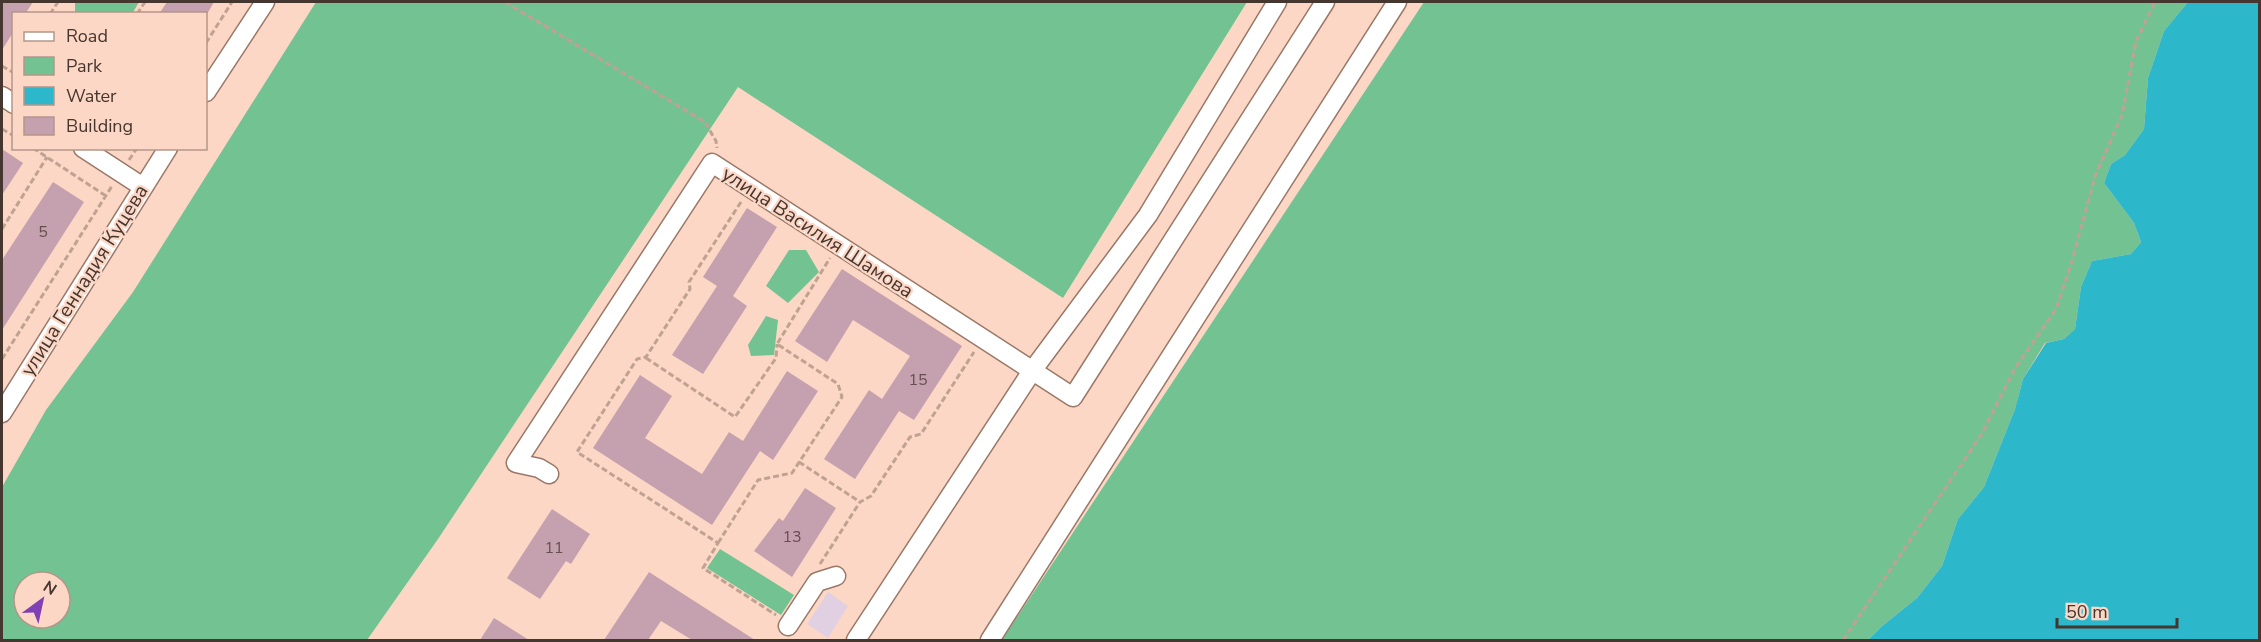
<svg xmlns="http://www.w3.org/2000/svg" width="2261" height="642" font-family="'Nunito Sans',sans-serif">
<rect width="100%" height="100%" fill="#fdd7c5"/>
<path fill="#e1d0e2" d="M828,592L848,606L828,638L807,624Z"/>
<path fill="#72c292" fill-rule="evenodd" d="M75,2H139L132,14L75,13Z
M316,2H1247L1063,298L738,87L438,539L367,640H2V487L46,410L133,292ZM24,582H60V618H24Z
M1424,2H2188L2164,31L2148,78L2144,129L2125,155L2111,164L2104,183L2134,223L2141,242L2131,254L2092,261L2081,287L2075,329L2064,339L2045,343L2023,379L2015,409L1984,487L1958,519L1942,566L1917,598L1881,627L1868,640H1002Z
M789,250H806L819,272L788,303L766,286Z
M766,316L778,320L774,355L751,356L748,345Z
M720,549L794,595L781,615L707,568Z"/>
<path fill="#2cb7cb" d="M2188,2H2259V640H1868L1881,627L1917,598L1942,566L1958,519L1984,487L2015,409L2023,379L2046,343L2064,339L2075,329L2081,287L2092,261L2131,254L2141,242L2134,223L2104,183L2111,164L2125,155L2144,129L2148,78L2164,31Z"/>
<path fill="#c5a0af" d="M2,2H33L25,14H14V31L2,50Z
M167,2H214L207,14H159Z
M2,149L23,163L2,195Z
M53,182L84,202L2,330V260Z
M747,208L777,227L733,296L747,306L703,374L672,355L717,286L703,277Z
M842,269L962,346L914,420L899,411L855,479L824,459L869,390L882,399L910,356L853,320L827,362L795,341Z
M787,371L818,391L773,460L760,451L712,525L593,448L640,375L672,396L645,438L702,474L729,432L743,441Z
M805,488L836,508L792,577L754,551L779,518L783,521Z
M552,509L590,534L571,564L566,561L540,599L507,578Z
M649,572L755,640H692L661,621L648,640H604Z
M494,618L529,640H480Z"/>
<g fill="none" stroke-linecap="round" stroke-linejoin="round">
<g stroke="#9a7868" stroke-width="21">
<path id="minor" d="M206,92L265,2
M2,96L14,104
M83,148L143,187
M2,413L168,148
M549,474L539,468L516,463L712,163L1073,397L1325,2
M788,626L817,582L836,576
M856,640L1032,371L1148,215L1277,2
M990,640L1397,2"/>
</g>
<path stroke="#c0a293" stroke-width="3" stroke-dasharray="6 3" stroke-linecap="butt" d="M505,2L705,122L716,141L717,148
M50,14L58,2
M137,14L145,2
M206,43L232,2
M2,66L14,73
M2,129L14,136
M33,148L106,196
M129,160L137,148
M741,202L689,282L690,289L646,357L637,359L577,452L718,543L703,568L776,615
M2,229L47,157
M646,358L735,417L776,358L777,344
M2,359L112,186
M799,462L860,502
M718,543L758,480L792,473L842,397L838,384L777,344L830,258
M820,564L860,502L871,496L910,437L921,434L974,352
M1843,640L1981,435L2015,368L2056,309L2072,261L2095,176L2122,115L2136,41L2155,2"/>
<use href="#minor" stroke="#fff" stroke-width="18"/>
</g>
<g text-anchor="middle" stroke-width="4.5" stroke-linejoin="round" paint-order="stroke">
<g font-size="16" fill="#65504f">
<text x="43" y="237">5</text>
<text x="918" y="385">15</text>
<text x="792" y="542">13</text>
<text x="554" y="553">11</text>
</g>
<g font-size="20" fill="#45362f" stroke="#fdd7c5">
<text transform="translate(818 232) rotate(33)" y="7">улица Василия Шамова</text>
<text transform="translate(84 280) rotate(-58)" y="7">улица Геннадия Куцева</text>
</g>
</g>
<rect width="2261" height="642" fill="none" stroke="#45362f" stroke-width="6"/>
<rect x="12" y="12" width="195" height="138" fill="#fdd7c5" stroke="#b39789" stroke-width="1.5"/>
<rect x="24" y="32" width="30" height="9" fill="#ffffff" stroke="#b39789" stroke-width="1.5"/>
<text x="66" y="42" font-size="18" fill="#45362f">Road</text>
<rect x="24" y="57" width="30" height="18" fill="#72c292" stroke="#b39789" stroke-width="1.5"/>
<text x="66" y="72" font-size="18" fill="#45362f">Park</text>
<rect x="24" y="87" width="30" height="18" fill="#2cb7cb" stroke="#b39789" stroke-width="1.5"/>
<text x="66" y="102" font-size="18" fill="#45362f">Water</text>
<rect x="24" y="117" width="30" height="18" fill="#c5a0af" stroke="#b39789" stroke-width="1.5"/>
<text x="66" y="132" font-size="18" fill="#45362f">Building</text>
<g transform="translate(42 600) rotate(33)"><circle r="28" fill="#fdd7c5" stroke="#b39789" stroke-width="1.5"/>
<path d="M0-4.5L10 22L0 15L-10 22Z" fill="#8140b4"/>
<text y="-9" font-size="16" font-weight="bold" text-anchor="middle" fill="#45362f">N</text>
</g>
<path d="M2057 618v9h120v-9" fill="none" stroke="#45362f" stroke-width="3"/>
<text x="2066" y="618" font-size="18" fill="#45362f" stroke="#fdd7c5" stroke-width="4.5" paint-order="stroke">50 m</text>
</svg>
